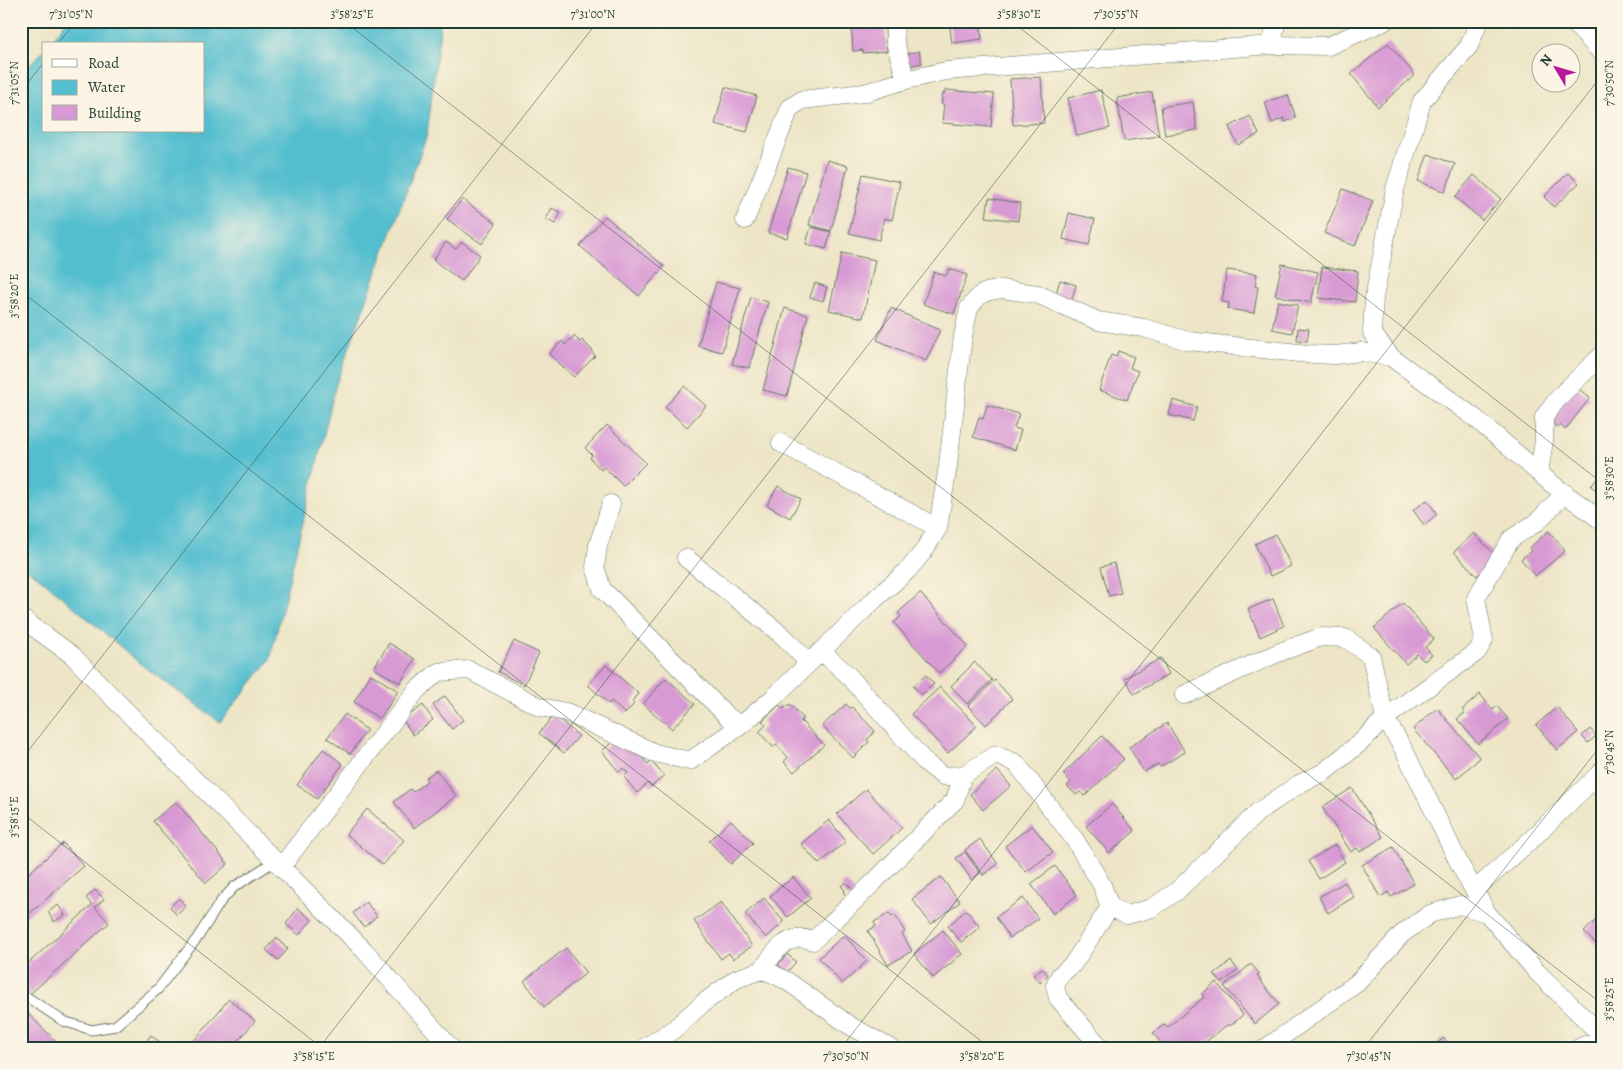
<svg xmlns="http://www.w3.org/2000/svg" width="1623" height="1069" font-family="Alegreya,serif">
<rect width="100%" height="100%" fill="#fcf5e5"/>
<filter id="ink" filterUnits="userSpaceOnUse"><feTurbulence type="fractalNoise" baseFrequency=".02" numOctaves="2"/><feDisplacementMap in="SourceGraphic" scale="10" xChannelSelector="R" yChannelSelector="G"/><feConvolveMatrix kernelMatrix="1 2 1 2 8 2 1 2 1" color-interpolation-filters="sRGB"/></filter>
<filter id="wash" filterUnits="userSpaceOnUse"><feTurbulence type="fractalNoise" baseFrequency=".0096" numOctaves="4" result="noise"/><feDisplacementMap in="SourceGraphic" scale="20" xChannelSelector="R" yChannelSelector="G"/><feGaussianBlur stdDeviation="1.12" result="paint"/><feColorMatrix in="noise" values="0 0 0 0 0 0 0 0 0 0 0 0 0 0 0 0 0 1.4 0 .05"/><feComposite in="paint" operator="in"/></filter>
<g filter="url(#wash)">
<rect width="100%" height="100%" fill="#ede5c6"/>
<path fill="#53becf" stroke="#397e82" d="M66,21H439L440,28L427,135L336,384L270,660L220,722L143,666L40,578L21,565V74L44,50V131H204V44H50Z"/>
<g id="blocks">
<path fill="#d89ad4" d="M851,21H884L887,51L863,53V50L853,51Z
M949,21H980L982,39L952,43Z
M1224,21H1255L1254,28Z
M1388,43L1415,75L1378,107L1351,74Z
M919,51L922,63L909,66L906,54Z
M1041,77L1044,123L1013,125L1010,79Z
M725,87L757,96L747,132L715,124Z
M945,90L994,94L991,127L942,123L944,104H941L943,93H945Z
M1101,90L1110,128L1077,136L1068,98Z
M1152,92L1159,136L1124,141L1117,98Z
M1288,95L1296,118L1285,122L1284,118L1272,123L1265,102Z
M1193,102L1197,130L1165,135L1161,107Z
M1250,116L1259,134L1238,145L1229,127Z
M1428,154L1455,164L1445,192L1418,181Z
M827,160L848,166L831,231L809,225Z
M788,167L806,172L787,238L768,233Z
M1568,173L1579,183L1554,207L1544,197Z
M863,174L900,182L892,220L884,218L879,240L849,233Z
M1474,175L1501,199L1482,220L1455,197Z
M1343,189L1373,201L1355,246L1324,233Z
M989,198L1020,203L1018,221L986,217Z
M462,199L496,223L482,244L447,219Z
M552,208L561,213L555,224L546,219Z
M1069,213L1095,219L1089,245L1063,239Z
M605,216L664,266L639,296L580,246Z
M811,227L831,232L826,249L806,244Z
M446,242L456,249L462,242L480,255L462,281L433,260Z
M842,253L875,260L863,318L829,310Z
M1282,264L1318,272L1311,303L1275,295Z
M1322,267L1358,271L1355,302L1318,298Z
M949,269L967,275L954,314L923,304L934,272L946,276Z
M1227,270L1257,274L1255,286L1258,287L1254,313L1228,309L1229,303L1222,302Z
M1060,280L1076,285L1072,299L1056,294Z
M716,282L740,288L722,352L698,346Z
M815,283L827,287L823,301L810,297Z
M751,297L768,302L749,368L732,364Z
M1278,301L1298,305L1292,333L1272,329Z
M785,308L808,315L787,396L763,390Z
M891,308L940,330L926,361L877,340Z
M1298,328L1309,329L1307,341L1297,340Z
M574,336L580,342L582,340L593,351L592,352L595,356L574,377L549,354L562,341L565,345Z
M1118,351L1134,357L1130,368L1138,371L1127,400L1099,390L1111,355L1116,357Z
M684,386L706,406L687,427L665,407Z
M1575,386L1590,398L1565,430L1560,425L1558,428L1552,423L1553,421L1550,417Z
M1173,400L1197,407L1193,421L1169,415Z
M987,405L1019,414L1014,428L1021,430L1015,450L973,437L979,417L983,419Z
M607,425L646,463L623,486L604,467L601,470L590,458L592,455L585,448Z
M1602,473V495L1591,486Z
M778,486L801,499L790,518L767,505Z
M1427,500L1437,514L1424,525L1413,510Z
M1549,531L1565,551L1535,576L1521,559L1531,551L1529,548Z
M1474,533L1497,557L1477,576L1454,552Z
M1275,534L1291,566L1270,576L1255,544Z
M1114,563L1121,593L1109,596L1101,567Z
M920,593L968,646L939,673L894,623L901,616L898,613Z
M1273,599L1284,626L1260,637L1248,609Z
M1403,603L1434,639L1425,647L1432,655L1424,661L1417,654L1406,664L1374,628Z
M514,641L539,653L524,685L498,672Z
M389,643L415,659L400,683L374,668Z
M1161,658L1169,674L1134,694L1125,678Z
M975,662L992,680L967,704L951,686Z
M606,665L639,694L632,701L634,704L625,714L611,701L609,704L588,685Z
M371,674L398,691L380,719L354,702Z
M926,675L934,684L921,695L913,686Z
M666,678L695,704L672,729L643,704Z
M995,680L1012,699L986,725L968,706Z
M940,687L977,726L948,753L911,714Z
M1480,694L1493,710L1497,706L1508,719L1478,744L1457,719L1465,713L1462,710Z
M445,696L463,720L452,729L433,705Z
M790,704L803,718L801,721L824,745L794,772L784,762L788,757L776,744L773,747L759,732L766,725L762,721L779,705L783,709Z
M846,704L850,708L852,707L875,731L867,740L869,742L853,758L822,726Z
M423,705L433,720L413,735L403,720Z
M1557,707L1578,732L1557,750L1536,725Z
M1437,708L1480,758L1456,779L1413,729Z
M345,714L367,730L350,754L327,738Z
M554,715L579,736L564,753L539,733Z
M1167,723L1185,752L1160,767L1158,764L1144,772L1129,747Z
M1590,729L1596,736L1588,743L1582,736Z
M1102,736L1124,759L1085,796L1080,792L1076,795L1067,786L1071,782L1063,774Z
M617,738L637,751L648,764L651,761L664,776L651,787L648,783L637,793L624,777L628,773L623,768L619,772L602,751Z
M323,749L343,764L317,799L297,785Z
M436,770L456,796L414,828L394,802L410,789L413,792L427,781L425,778Z
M997,770L1011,786L983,810L970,794Z
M1352,788L1383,837L1360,852L1357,848L1351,852L1322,807Z
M866,789L902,828L873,854L837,814Z
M176,802L228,864L206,883L153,821Z
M1112,804L1135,831L1109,853L1086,826Z
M367,809L404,840L383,865L346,834Z
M731,820L753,843L731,864L709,841Z
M829,820L846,841L819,864L801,844Z
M1032,825L1053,852L1026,872L1005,846Z
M980,839L998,864L983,875L965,850Z
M63,843L84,866L21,921V880Z
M1335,845L1345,862L1319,879L1308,861Z
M1393,847L1414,884L1391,897L1388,892L1380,897L1362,865Z
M965,852L980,873L972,880L956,858Z
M1055,866L1077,895L1053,914L1031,884Z
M793,877L811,898L788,917L770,896Z
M941,877L960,902L931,924L912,899Z
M846,882L855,892L849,898L843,892L845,890L841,886Z
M1345,882L1354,897L1328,913L1319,897Z
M95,890L104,899L95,907L109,923L30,994L21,985V970L92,905L86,898Z
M179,898L186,906L177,915L170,907Z
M764,898L784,922L766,938L745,914Z
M1023,898L1038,919L1010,938L996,917Z
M366,902L377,916L364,927L353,913Z
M721,902L752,946L733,959L729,953L721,959L694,921Z
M58,905L65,915L54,922L48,912Z
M298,908L312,920L299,935L286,924Z
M966,910L980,927L961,942L948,926Z
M889,913L892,917L895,915L905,932L902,934L912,951L888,965L868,931L876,926L874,922Z
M1602,914V948L1601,949L1584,932Z
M943,930L962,954L933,978L914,954Z
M844,935L867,961L842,984L819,958Z
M276,938L288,949L278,960L266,950Z
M566,948L586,973L544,1007L524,981Z
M787,954L796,962L787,972L778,965Z
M1231,961L1238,970L1222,983L1214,974Z
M1251,964L1260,974L1257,976L1279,1004L1255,1024L1224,986Z
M1042,968L1048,975L1040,983L1033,975Z
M1216,982L1243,1015L1230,1026L1228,1024L1198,1048H1165L1153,1033L1165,1024L1168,1027L1204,997L1202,994Z
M229,999L255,1021L232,1048H188Z
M21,1007L60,1045L57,1048H21Z
M151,1035L167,1048H141Z
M1444,1038L1451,1048H1430Z
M1082,1040L1089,1048H1074Z"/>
</g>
</g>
<g filter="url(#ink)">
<use href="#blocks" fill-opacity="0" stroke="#677867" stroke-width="1"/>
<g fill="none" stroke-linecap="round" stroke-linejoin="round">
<g stroke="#677867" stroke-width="11">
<path id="lane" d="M21,993L63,1021L92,1030L115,1026L158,989L198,937L221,901L234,887L275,861"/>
</g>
<g stroke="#677867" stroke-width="19">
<path id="street" d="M894,21L895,42L906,80
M1479,21L1469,46L1422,101L1395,189L1374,298L1372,333L1391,357L1475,418L1552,484L1602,521
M1572,21L1602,53
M1271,45L1277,21
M745,220L790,108L802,100L864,93L906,80L946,71L1271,45L1328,46L1385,21
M781,443L938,528
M1539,472L1544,441V417L1560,396L1602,355
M611,504L598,546L595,567L602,589L727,716L740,726L773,698L875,599L908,570L923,552L938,528L948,465L963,336L969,308L979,296L986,292L1001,289L1037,294L1098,321L1144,328L1188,341L1308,354L1336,355L1361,352L1391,357
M686,558L783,636L809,663
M21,618L72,655L116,701L364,950L451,1048
M821,651L847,674L925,762L943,776L963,775L996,755L1016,763L1075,840L1102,885L1110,907L1073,964L1060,975L1055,986L1058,998L1101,1048
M1184,695L1280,652L1321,637L1345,638L1371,656L1385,718L1404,750L1460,865L1487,913L1537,972L1591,1025L1602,1038
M281,867L417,690L438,672L469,670L540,707L566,712L655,753L690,761L740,726
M1475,890L1533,838L1602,771
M1110,907L1127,915L1152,908L1177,891L1258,812L1299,784L1324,772L1361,742L1385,718L1477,652L1484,640L1476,598L1511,539L1537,522L1565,493
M762,970C774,952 788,931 813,941L872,884L955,800L963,775
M644,1048L673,1030L702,1004L736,979L762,970L771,973L787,981L849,1025L890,1048
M1266,1048L1357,983L1402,934L1430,914L1460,905L1487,913
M1579,1048L1585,1045L1602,1047"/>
</g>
<use href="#lane" stroke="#fff" stroke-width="9"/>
<use href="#street" stroke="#fff" stroke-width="18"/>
</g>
</g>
<path fill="none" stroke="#1f3d34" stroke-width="1" stroke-opacity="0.45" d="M344,21L1602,1004M1011,21L1602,483M58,44L76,21M21,91L44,62M21,291L990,1048M21,760L598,21M21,812L322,1048M319,1048L1121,21M841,1048L1602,75M1364,1048L1602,744"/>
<rect width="1623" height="1069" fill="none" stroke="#fcf5e5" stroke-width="55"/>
<rect x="42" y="42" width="162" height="90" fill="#fcf5e5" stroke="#a4ab9e"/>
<rect x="52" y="59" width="25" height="8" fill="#ffffff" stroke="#a4ab9e"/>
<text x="88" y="68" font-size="15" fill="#1f3d34">Road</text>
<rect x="52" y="80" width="25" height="15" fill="#53becf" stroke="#a4ab9e"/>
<text x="88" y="92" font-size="15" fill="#1f3d34">Water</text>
<rect x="52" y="105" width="25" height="15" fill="#d89ad4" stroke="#a4ab9e"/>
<text x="88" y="118" font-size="15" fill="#1f3d34">Building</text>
<g transform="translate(1556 68) rotate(308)"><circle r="24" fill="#fcf5e5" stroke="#a4ab9e"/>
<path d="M0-4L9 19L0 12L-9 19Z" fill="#b5179e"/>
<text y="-8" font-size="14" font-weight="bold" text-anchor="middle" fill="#1f3d34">N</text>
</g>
<rect x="28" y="28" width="1568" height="1014" fill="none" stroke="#1f3d34" stroke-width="2"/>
<g font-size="12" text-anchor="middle" fill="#1f3d34">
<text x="71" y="18">7°31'05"N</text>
<text x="352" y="18">3°58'25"E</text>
<text x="593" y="18">7°31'00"N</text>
<text x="1019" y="18">3°58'30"E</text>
<text x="1116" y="18">7°30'55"N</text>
<text transform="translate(1609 83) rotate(-90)" y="4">7°30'50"N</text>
<text transform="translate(14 83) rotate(-90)" y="4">7°31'05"N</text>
<text transform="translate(14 296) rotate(-90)" y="4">3°58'20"E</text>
<text transform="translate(1609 478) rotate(-90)" y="4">3°58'30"E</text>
<text transform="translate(1609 752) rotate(-90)" y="4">7°30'45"N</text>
<text transform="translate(14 817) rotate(-90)" y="4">3°58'15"E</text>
<text transform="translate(1609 999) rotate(-90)" y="4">3°58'25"E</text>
<text x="314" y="1060">3°58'15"E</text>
<text x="846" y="1060">7°30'50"N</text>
<text x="982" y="1060">3°58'20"E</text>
<text x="1369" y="1060">7°30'45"N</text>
</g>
</svg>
